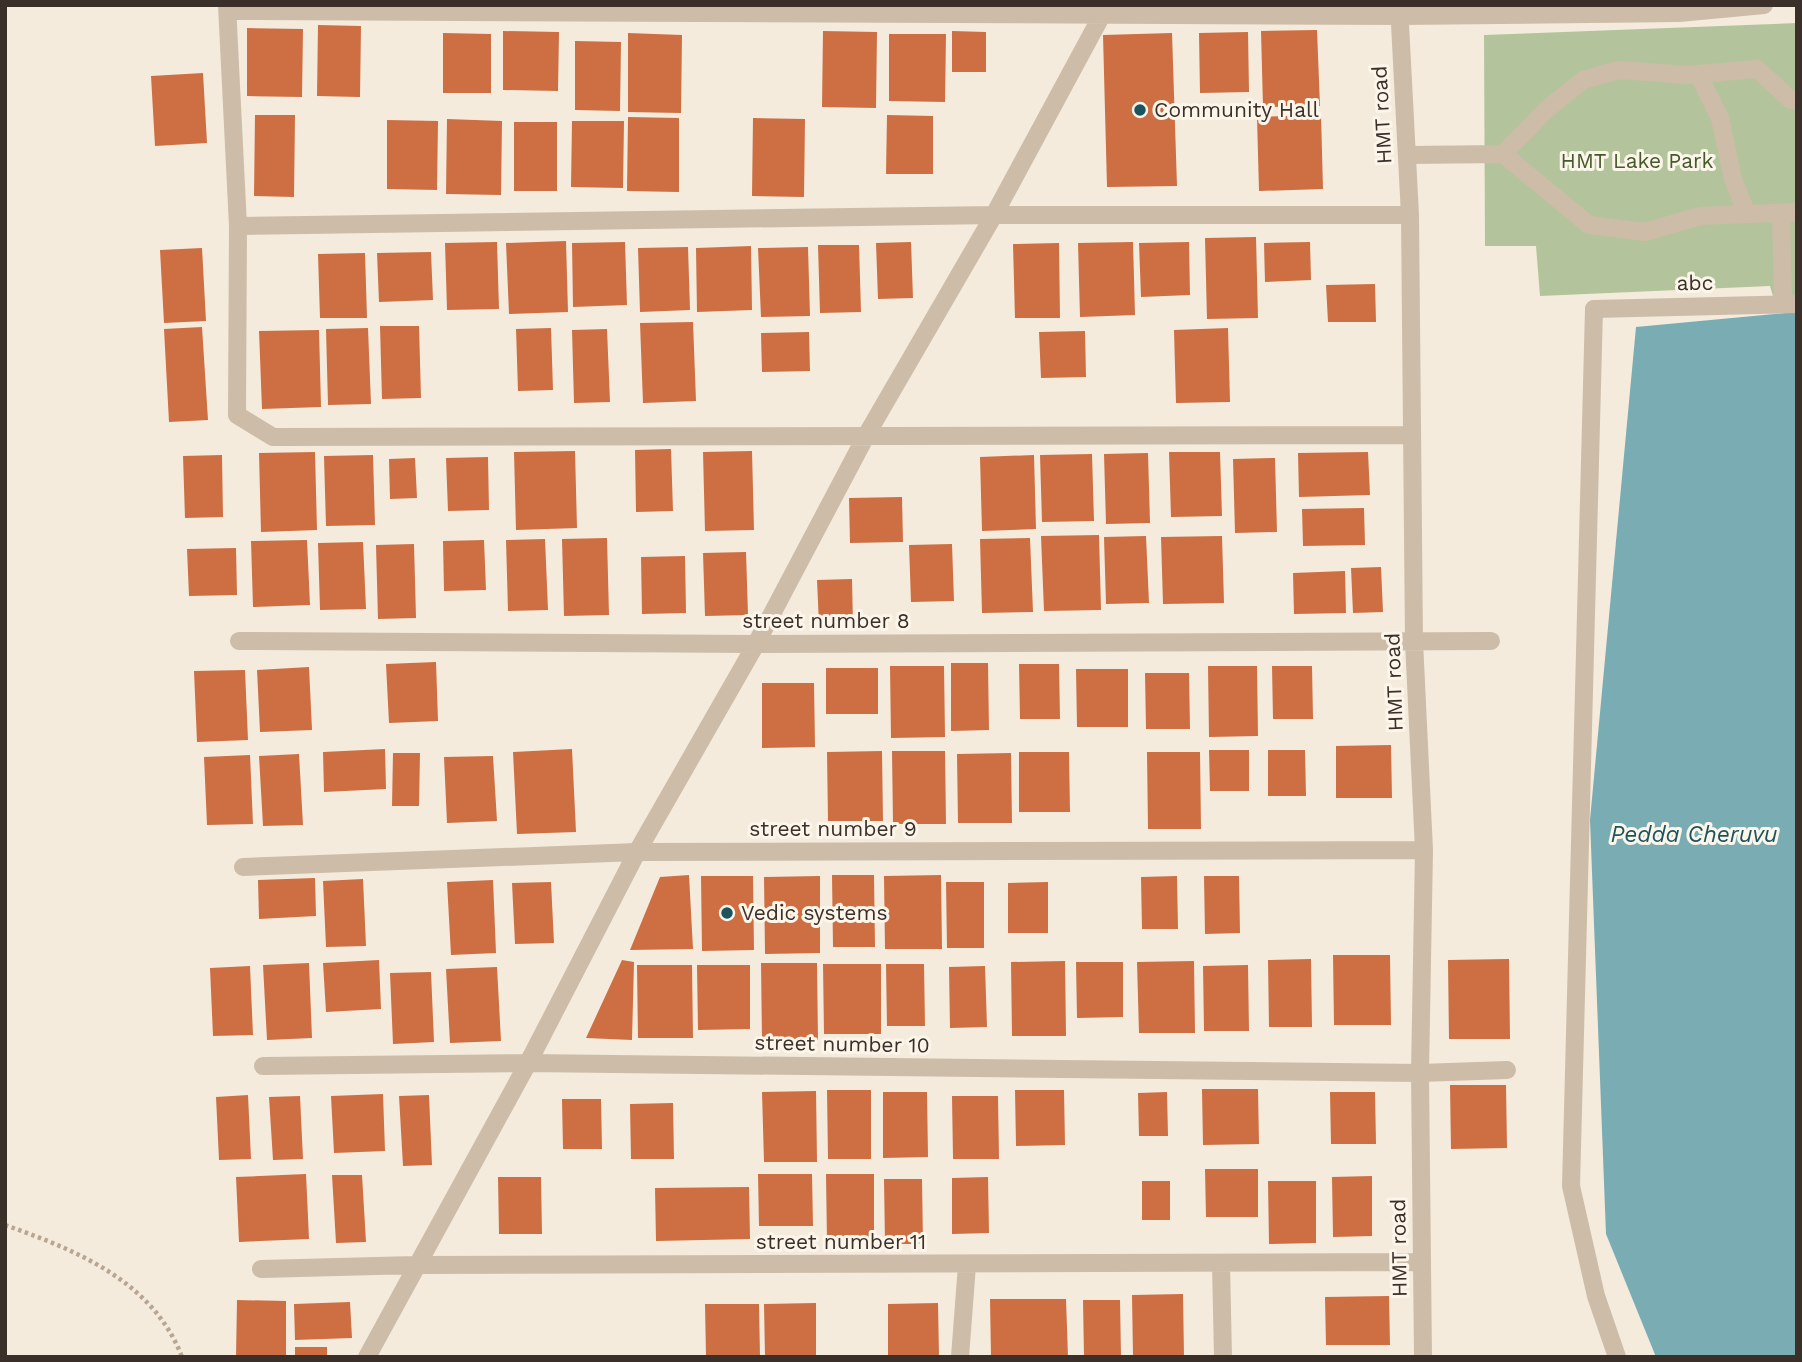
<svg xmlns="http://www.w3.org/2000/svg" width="1802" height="1362" font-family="'Work Sans',sans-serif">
<rect width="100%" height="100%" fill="#f4ebdd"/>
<path fill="#b3c49c" d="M1797,23V305L1776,306L1770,286L1540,296L1536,246H1485L1484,35Z"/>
<path fill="#7aacb3" d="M1797,312V1357H1656L1606,1234L1590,820L1636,327Z"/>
<path fill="#cd6f42" d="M318,25L361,26L360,97L317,96Z
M247,28L303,29L302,97L247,96Z
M1317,30L1320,106L1263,107L1261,31Z
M503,31L559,32L558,91L503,90Z
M823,31L877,32L876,108L822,107Z
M952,31L986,32V72H952Z
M1248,32L1249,92L1200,93L1199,33Z
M443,33L491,34V93H443Z
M628,33L682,35L681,113L628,112Z
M1172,33L1177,186L1107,187L1103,35Z
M889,34H946L945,102L889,101Z
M575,41L621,42L620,111L575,110Z
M203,73L207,143L155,146L151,76Z
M255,115H295L294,197L254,196Z
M887,115L933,116V174H886Z
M1321,115L1323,189L1259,191L1257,117Z
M628,117L679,118V192L627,191Z
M753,118L805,119L804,197L752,196Z
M447,119L502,121L501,195L446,194Z
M387,120L438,121L437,190L387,189Z
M572,121H624L623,188L571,187Z
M514,122H557V191H514Z
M1256,237L1258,318L1207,319L1205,238Z
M566,241L568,312L509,314L506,243Z
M497,242L499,309L447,310L445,243Z
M625,242L627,305L573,307L572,243Z
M911,242L913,298L878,299L876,243Z
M1133,242L1135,315L1080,317L1078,243Z
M1189,242L1190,295L1141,297L1139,243Z
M1310,242L1311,280L1265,282L1264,243Z
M1059,243L1060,318H1015L1013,244Z
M818,245H859L861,312L820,313Z
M751,246L752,310L697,312L696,248Z
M688,247L690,310L640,312L638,248Z
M808,247L810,316L761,317L758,248Z
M202,248L206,321L164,323L160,250Z
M431,252L433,300L379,302L377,253Z
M365,253L367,318H320L318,254Z
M1375,284L1376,322H1328L1326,285Z
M693,322L696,401L643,403L640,323Z
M380,326H419L421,398L382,399Z
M202,327L208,420L169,422L164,329Z
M368,328L371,404L328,405L326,329Z
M551,328L553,390L518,391L516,329Z
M1228,328L1230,402L1176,403L1174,330Z
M607,329L610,402L574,403L572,330Z
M319,330L321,407L262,409L259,331Z
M1085,331L1086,377L1041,378L1039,332Z
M809,332L810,371L762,372L761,333Z
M671,449L673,511L636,512L635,450Z
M575,451L577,528L516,530L514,452Z
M752,451L754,530L705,531L703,452Z
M315,452L317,530L261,532L259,453Z
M1169,452H1220L1222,516L1171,517Z
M1368,452L1370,495L1299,497L1298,453Z
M1148,453L1150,523L1106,524L1104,454Z
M1092,454L1094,521L1042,522L1040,455Z
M222,455L223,517L185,518L183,456Z
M373,455L375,525L326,526L324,456Z
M1034,455L1036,529L982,531L980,457Z
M488,457L489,510L448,511L446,458Z
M415,458L417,498L390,499L389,459Z
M1275,458L1277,532L1235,533L1233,459Z
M902,497L903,542L850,543L849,498Z
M1364,508L1365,545L1303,546L1302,509Z
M1099,535L1101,610L1044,611L1041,536Z
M1146,536L1149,603L1106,604L1104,537Z
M1222,536L1224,603L1163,604L1161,537Z
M607,538L609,615L564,616L562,539Z
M1030,538L1033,612L982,613L980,539Z
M545,539L548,610L508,611L506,540Z
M307,540L310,605L253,607L251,541Z
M484,540L486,590L444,591L443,541Z
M363,542L366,609L320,610L318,543Z
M414,544L416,618L378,619L376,545Z
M952,544L954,601L911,602L909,545Z
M236,548L237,595L189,596L187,549Z
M746,552L748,615L705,616L703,553Z
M685,556L686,613L642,614L641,557Z
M1381,567L1383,612L1353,613L1351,568Z
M1345,571L1346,613L1294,614L1293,573Z
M852,579L853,625H819L817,580Z
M436,662L438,721L389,723L386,664Z
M951,663H988L989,730L951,731Z
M1019,664H1059L1060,719H1020Z
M890,666H944L945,737L891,738Z
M1208,666H1257L1258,736L1209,737Z
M1272,666H1312L1313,719H1273Z
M309,667L312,730L260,732L257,670Z
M826,668H878V714H826Z
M1076,669H1128V727H1077Z
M245,670L248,740L197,742L194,671Z
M1145,673H1189L1190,729H1146Z
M762,683H814L815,747L762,748Z
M1391,745L1392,798H1336V746Z
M385,749L386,789L324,792L323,752Z
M572,749L576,832L517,834L513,752Z
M1209,750H1249V791H1210Z
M1268,750H1305L1306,796H1268Z
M882,751L883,821H828L827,752Z
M892,751H945L946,824H893Z
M1019,752H1069L1070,812H1019Z
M1147,752H1200L1201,829H1148Z
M393,753H420L419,806H392Z
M1011,753L1012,823H958L957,754Z
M299,754L303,825L263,826L259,756Z
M250,755L253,824L207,825L204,757Z
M493,756L497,821L447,823L444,757Z
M689,875L693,949L630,950L660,877Z
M832,875H874L875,947H833Z
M941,875L942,949H885L884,876Z
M701,876H753L754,950L702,951Z
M820,876V953L765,954L764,877Z
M1177,876L1178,929H1142L1141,877Z
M1204,876H1239L1240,933L1205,934Z
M315,878L316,916L259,919L258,880Z
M363,879L366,946L326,947L323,881Z
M493,880L496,953L451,955L447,882Z
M551,882L554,943L515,944L512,883Z
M946,882H984V948H947Z
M1048,882V933H1008V883Z
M1333,955H1390L1391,1025H1334Z
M1311,959L1312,1027H1269L1268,960Z
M1509,959L1510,1039H1449L1448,960Z
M379,960L381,1009L326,1012L323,963Z
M622,960L634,962L632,1040L586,1038Z
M1065,961L1066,1036H1012L1011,962Z
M1194,961L1195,1033H1139L1137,962Z
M1076,962H1123V1017L1077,1018Z
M309,963L312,1038L267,1040L263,965Z
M761,963H817L818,1040H762Z
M823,964H881V1034H824Z
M886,964H924L925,1026H887Z
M637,965H692L693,1038H638Z
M697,965H750V1029L698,1030Z
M1248,965L1249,1031H1204L1203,966Z
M250,966L253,1035L213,1036L210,968Z
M985,966L987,1027L950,1028L949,967Z
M497,967L501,1041L450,1043L446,969Z
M431,972L434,1042L393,1044L390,973Z
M1450,1085H1506L1507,1148L1451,1149Z
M1202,1089H1258L1259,1144L1203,1145Z
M827,1090H871V1159H828Z
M1015,1090H1064L1065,1145L1016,1146Z
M816,1091L817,1162H764L762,1092Z
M883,1092H927L928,1157L883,1158Z
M1167,1092L1168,1136H1139L1138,1093Z
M1330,1092H1375L1376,1144H1331Z
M383,1094L385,1151L334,1153L331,1096Z
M248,1095L251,1159L219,1160L216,1097Z
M429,1095L432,1165L403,1166L399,1096Z
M300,1096L303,1159L273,1160L269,1097Z
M952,1096H998L999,1159H953Z
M562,1099H601L602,1149H563Z
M673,1103L674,1159H631L630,1104Z
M1205,1169H1258V1217H1206Z
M306,1174L309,1239L239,1242L236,1177Z
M758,1174H812L813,1226H759Z
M826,1174H874V1242L827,1243Z
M332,1175H362L366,1242L336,1243Z
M1372,1176V1236L1333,1237L1332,1177Z
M498,1177H541L542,1234H499Z
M988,1177L989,1233L952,1234V1178Z
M884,1179H922L923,1244H885Z
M1142,1181H1170V1220H1142Z
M1268,1181H1316V1243L1269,1244Z
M749,1187L750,1239L656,1241L655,1188Z
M1183,1294L1184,1357H1133L1132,1295Z
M1389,1296L1390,1345H1326L1325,1297Z
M990,1299H1066L1068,1357H991Z
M237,1300L286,1301V1357H236Z
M1083,1300H1120L1121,1357H1084Z
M350,1302L352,1338L295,1340L294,1304Z
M816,1303V1357H765L764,1304Z
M938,1303L939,1357H888V1304Z
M705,1304H759L760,1357H706Z
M295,1347H327V1357H295Z"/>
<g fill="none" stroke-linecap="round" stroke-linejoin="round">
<path stroke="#b9a692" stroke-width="4.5" stroke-dasharray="3.5 3.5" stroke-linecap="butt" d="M5,1225C76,1250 153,1281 182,1357"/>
<path stroke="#cdbca8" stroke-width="18" d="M1594,309L1797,304"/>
<path stroke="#cdbca8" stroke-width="18" d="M1698,74L1720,118L1733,179L1747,214
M1503,154L1546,110L1583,80L1619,70L1688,75L1757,69L1791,100H1797
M1407,155L1503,154L1589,225L1645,232L1700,216L1797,212
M1781,213L1783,296"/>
<path stroke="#cdbca8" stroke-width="18" d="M227,5L238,226L237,415L273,437L1412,435
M1399,5L1410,215L1414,641L1424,850L1420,1073L1423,1357
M228,11L1401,16L1679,13L1764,5
M238,226L994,215H1410
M1594,309L1571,1186L1596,1296L1617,1357
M239,641L756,644L1491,641
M243,867L637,852L1424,850
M263,1066L528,1063L1420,1073L1507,1070
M1221,1263L1223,1357
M261,1269L415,1265L1422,1262
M367,1357L528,1063L637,852L756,644L867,434L994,215L1102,15
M960,1357L967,1265"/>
</g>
<g fill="#1b545e" stroke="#fbf5ea" stroke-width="2.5">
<circle cx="1140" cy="110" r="7"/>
<circle cx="727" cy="913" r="7"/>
</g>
<g text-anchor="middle" stroke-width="6" stroke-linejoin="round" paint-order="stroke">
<g font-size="21" fill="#3a2f29" stroke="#fbf5ea" text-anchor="start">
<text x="1154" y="117">Community Hall</text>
<text x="741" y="920">Vedic systems</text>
</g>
<g font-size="21" fill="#3a2f29" stroke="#fbf5ea">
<text transform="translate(1382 115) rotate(-93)" y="7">HMT road</text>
<text transform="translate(1695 283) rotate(-1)" y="7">abc</text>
<text x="826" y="628">street number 8</text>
<text transform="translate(1394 682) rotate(-92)" y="7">HMT road</text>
<text x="833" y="836">street number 9</text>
<text transform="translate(842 1044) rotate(1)" y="7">street number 10</text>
<text x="841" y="1249">street number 11</text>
<text transform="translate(1399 1248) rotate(-91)" y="7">HMT road</text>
</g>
<g font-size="21" fill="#455a2b" stroke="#fbf5ea">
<text x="1637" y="168">HMT Lake Park</text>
</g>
<g font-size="23" font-style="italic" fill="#1b545e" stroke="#fbf5ea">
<text x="1694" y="842">Pedda Cheruvu</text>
</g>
</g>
<rect width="1802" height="1362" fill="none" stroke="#3a2f29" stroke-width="14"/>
</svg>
